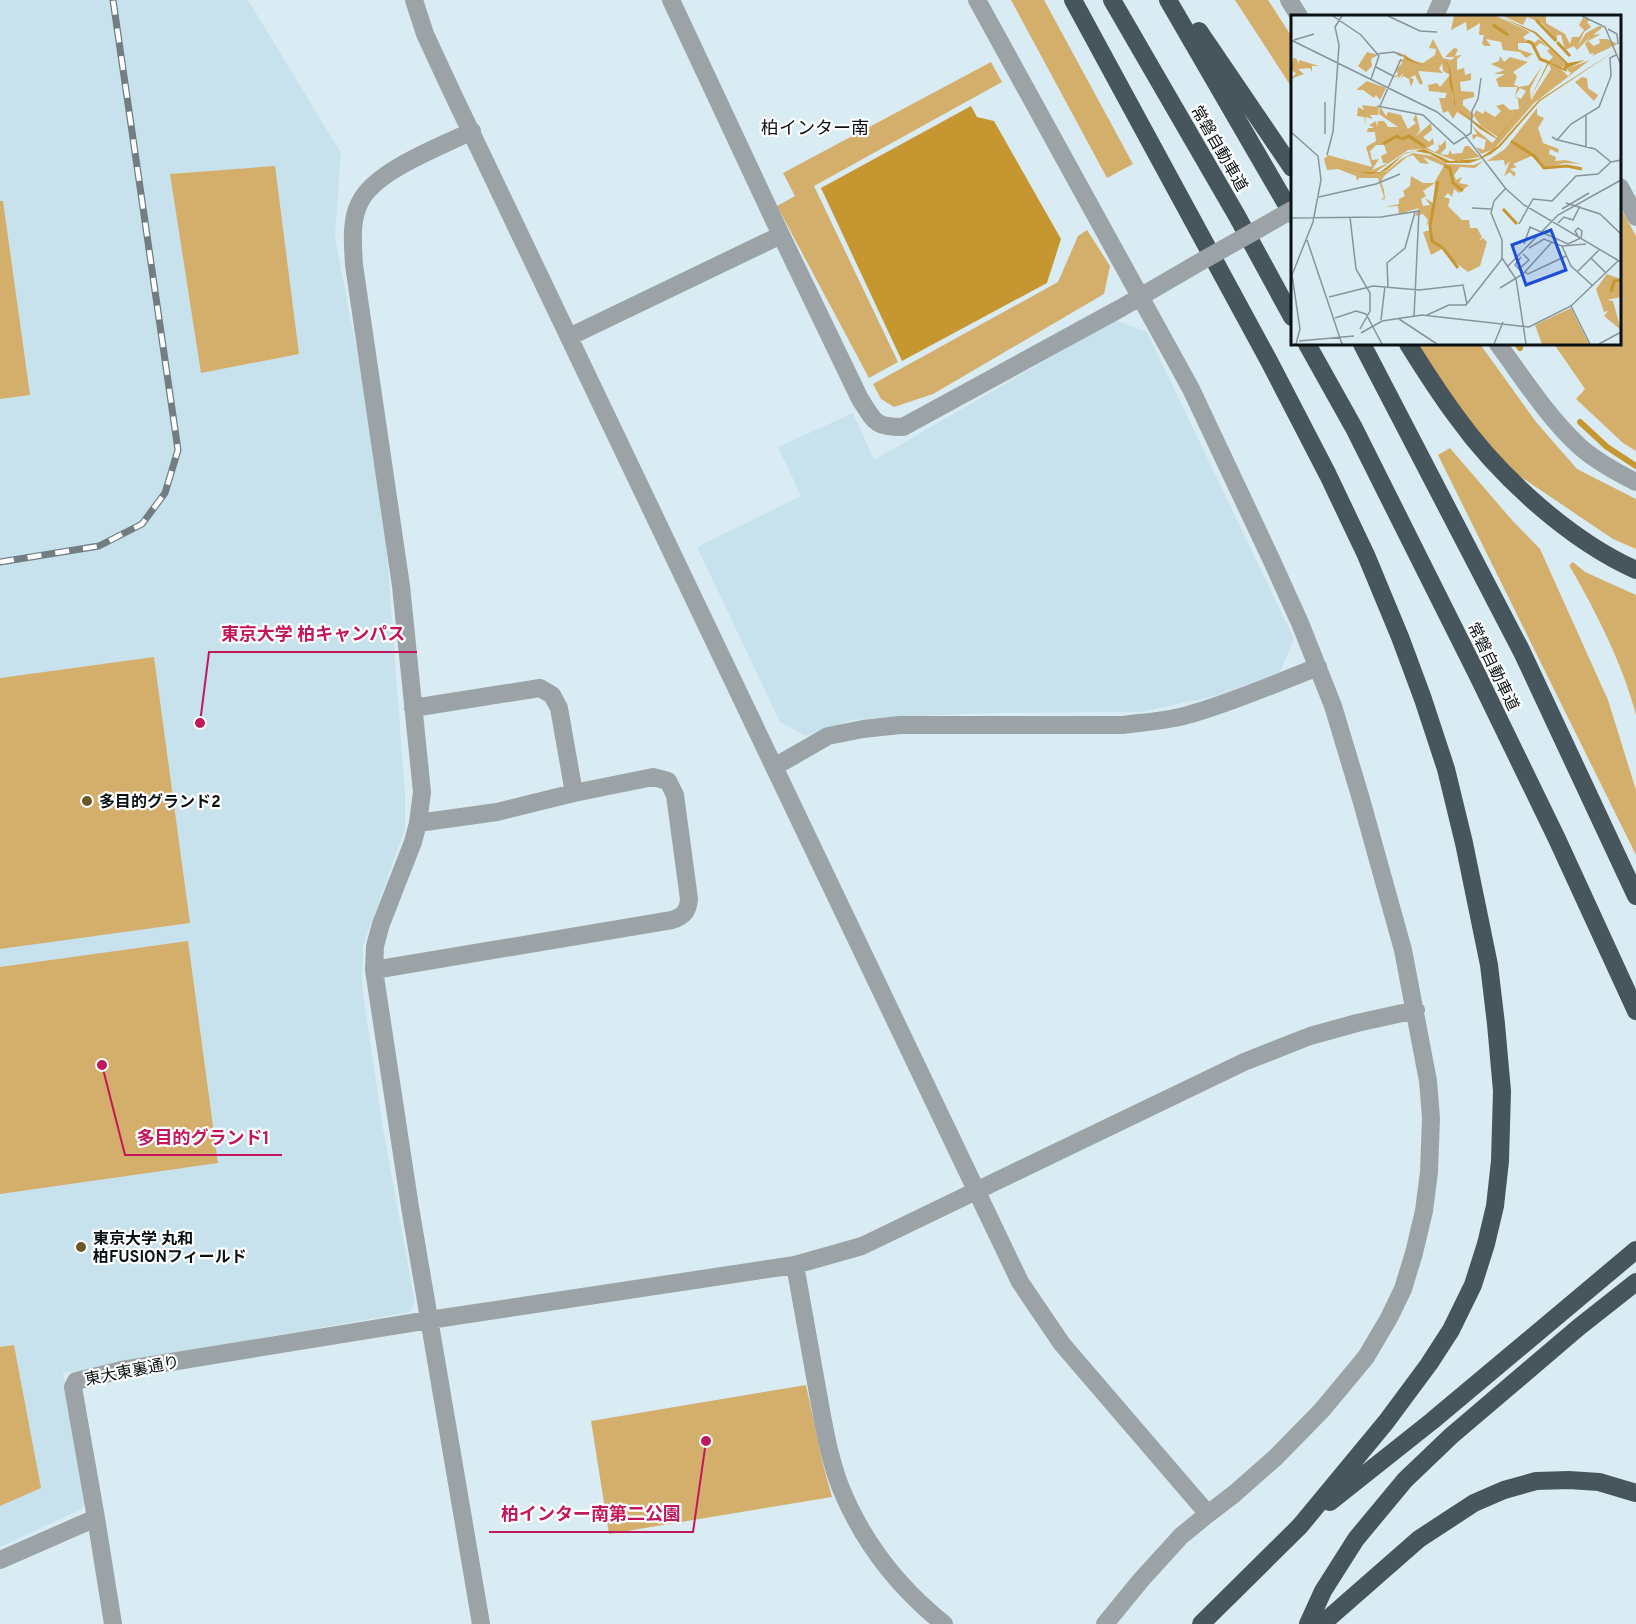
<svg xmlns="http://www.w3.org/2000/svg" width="1636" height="1624" font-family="Overpass,'Noto Sans JP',sans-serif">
<rect width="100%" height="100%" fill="#daecf3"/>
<path fill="#c8e2ed" d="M0,0H248L341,153L335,238L363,383L386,540L405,794V829L363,946L362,987L383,1128L415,1303L410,1312L63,1373L86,1501L82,1509L0,1547Z
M1115,320L1147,332L1294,639L1280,672L1223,694L1142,712L992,713L892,717L853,720L805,736L780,722L697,547L801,496L778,447L853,413L874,460Z"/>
<path fill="#d4af6b" d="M1011,0H1044L1133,164L1107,178Z
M1235,0H1268L1292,37V88Z
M991,62L1002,82L814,186L898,362L869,378L777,206L795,196L783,173Z
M275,166L299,354L201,373L170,174Z
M0,201H3L30,395L0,399Z
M1620,207L1636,236V451L1623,443L1576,399L1585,389L1554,344H1620Z
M1087,230L1110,266L1104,294L933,394L894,407L881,399L873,384L1058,282L1078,236Z
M1416,344H1480L1536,422L1577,469L1636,499V549L1613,539L1515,473L1476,432Z
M1450,448L1511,519L1540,549L1608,700L1636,790V855L1438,455Z
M1573,562L1585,572L1636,595V715C1622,662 1596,612 1569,565Z
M154,657L190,923L0,949V678Z
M188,941L218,1163L0,1194V967Z
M14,1345L41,1488L0,1506V1347Z
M806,1385L822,1460L832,1497L609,1534L591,1421Z"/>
<path fill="#c69731" d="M971,106L977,117L994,121L1061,239L1047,283L902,361L821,188Z"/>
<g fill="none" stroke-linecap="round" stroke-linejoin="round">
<path stroke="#c69731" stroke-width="6" d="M1517,344L1520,348
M1580,422L1607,447L1636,466"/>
<path stroke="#9ca3a6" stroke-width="18" d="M414,0L425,34L450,88L1020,1282L1062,1344L1208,1514
M671,0L781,235L860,399C875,422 874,427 903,427L1121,308L1193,266
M977,0L1191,389L1272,561L1300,623L1333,706L1361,799L1403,950L1428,1081L1431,1118L1429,1172L1424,1211L1414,1253L1403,1289L1389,1318L1366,1357L1322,1410L1275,1458L1234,1494L1208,1514L1181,1536L1141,1580L1105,1624
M1289,0L1299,16
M1435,16L1442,0
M472,131C440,147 376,170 360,202C350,221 353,245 354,265L401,586L422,792L418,823L413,842L381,924L375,946L374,970L410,1207L481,1624
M1620,187L1636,217
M569,337L781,235
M1498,344C1523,378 1547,416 1578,445C1594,460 1616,472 1636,482
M413,708L540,688L552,695L559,708L574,793
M774,767L828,736L863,729L900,725H1122C1145,722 1169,721 1191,714C1234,702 1276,683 1318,667
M374,970L672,920C684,916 688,911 689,899L675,795L668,781L653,777L574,793L497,812L418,823
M795,1265C802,1306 810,1347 817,1388C823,1421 828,1454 840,1486C862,1541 899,1588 944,1624
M96,1518L113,1624
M0,1560L96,1518L73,1387L76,1381L122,1370L429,1320L795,1265L862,1246L1244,1062L1310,1036L1357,1023L1416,1010"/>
<path stroke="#47565c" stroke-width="18" d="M1073,0L1269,361L1328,475L1366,555L1400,637L1423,699L1446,769L1464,843L1489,965L1496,1024L1502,1091L1500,1161L1495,1206L1486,1244L1473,1285L1451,1330L1429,1364L1386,1422L1300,1526L1201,1624
M1112,0L1237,216L1292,317
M1168,0L1292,214
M1199,31L1292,168
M1307,344L1354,428L1477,674L1557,839L1636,1011
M1362,344L1522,652L1636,896
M1408,344C1423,368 1439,393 1456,416C1499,476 1569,540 1636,570
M1330,1502L1432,1421L1636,1250
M1308,1624L1323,1591L1356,1539L1405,1480L1451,1436L1579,1327L1636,1282
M1322,1624L1419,1539L1474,1503L1504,1490L1536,1481L1569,1480L1599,1482L1636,1493"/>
<g stroke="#717d81" stroke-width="7">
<path id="rail" d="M0,562L99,546L142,524L165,493L178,450L113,0"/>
</g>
<use href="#rail" stroke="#fff" stroke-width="4.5" stroke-dasharray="14" stroke-linecap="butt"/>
<path stroke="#9ca3a6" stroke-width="18" d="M1193,266L1292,210"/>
</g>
<g fill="#6e5626" stroke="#fff" stroke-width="2">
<circle cx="87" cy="801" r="6"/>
<circle cx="81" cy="1247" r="6"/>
</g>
<g text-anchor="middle" stroke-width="4.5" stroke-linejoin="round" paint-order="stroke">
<g font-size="16" fill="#0b1113" stroke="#fff">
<text transform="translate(1220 148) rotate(60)" y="6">常磐自動車道</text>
<text transform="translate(1494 666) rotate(64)" y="6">常磐自動車道</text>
<text transform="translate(132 1370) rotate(-11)" y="6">東大東裏通り</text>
</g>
<g font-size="16" font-weight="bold" fill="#0b1113" stroke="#fff" text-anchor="start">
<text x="99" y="807">多目的グランド2</text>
<text x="93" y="1244">東京大学 丸和<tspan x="93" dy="18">柏FUSIONフィールド</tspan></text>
</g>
<g font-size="18" fill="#0b1113" stroke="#fff">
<text x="815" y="134">柏インター南</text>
</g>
</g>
<g transform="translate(1291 15)">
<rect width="330" height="330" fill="#daecf3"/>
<path d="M163,1H205L239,17L232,22L236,26L241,27L242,29L248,24L258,33L249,28L244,33L248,43L240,28H227V34L242,39L235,43L229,37L212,35L210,27L195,24L200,31H194L191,29L193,20H188L189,8L176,16L175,7L160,15ZM212,1H255V8L274,19L279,29L281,22H288L293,15L288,10L292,3L300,5L296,7L300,12L293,17L287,31L295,18L308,11L312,12L302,20L310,19L297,26L303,31L309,28L308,24H316L327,29L301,41L303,38L299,39L294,29L299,22L286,35L283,31L274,35L270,20H266V26L251,8L236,2L232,10ZM142,24L152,43L160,45L164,42H154L163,33L167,34L164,41L171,40L166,44V55L173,53L174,60L180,58V65L169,67L170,76L183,77V82L172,85V90L183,100L185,95L192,99L194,96L204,102L210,96L205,91L212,89L219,95L228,94L227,84L223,81L230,84L235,76L229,73L224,81L226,72H208L205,64L214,59H203L213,55L200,49L208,46L209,41L213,47L219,42L237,47L222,57L226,61L223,70L228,72L238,70L251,51L239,74L240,85L260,54L257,47L262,42L256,36L259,33L274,48L273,52L267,51L277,61L280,58L275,54L299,45L243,88L203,134L190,139L185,132L193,135L195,125L186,121L182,125L181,120L186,119L181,111L201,128L207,122L190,111L183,101L180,106L166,97L162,104L157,96L152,98L148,83H154L156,78L138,76L137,70L146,68L149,72L159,60L152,56L151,48L148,54L152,58L127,56L132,68L129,70L124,60L119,63L123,64L120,72L118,64L112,61L109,66L112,58L106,65L108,61L102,63L107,59L105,55L112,47H106L114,43L113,38L119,45L132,48L144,40L145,34L138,33ZM76,37L87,40L80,44L81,51L75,57L67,51ZM5,43L8,49V45L28,51H21V57L19,53L7,54L13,59L0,64L5,58L0,55V44ZM291,62L296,63L297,73L307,80L303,86L284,67ZM76,66L95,73L89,85L85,80L83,83L72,75H65ZM71,90L88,92L87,100H79L82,104L74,102L75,110L73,102L66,101L67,92L73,95ZM89,91L95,101L97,97L110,100L117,114L125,108L122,105L125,98L129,115L125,121L140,108L141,115L132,122L138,127L142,123L143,129L136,133L144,137L148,134L147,128L149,131L155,125V133L149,139L157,140L159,135L161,139L171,138L174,131H178L189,142L165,146L134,134L117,135L82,159L96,156L110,144L122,138L141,141L156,149L183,150L192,146L184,153L169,152L163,160L165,165L171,162L168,168L178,170L168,178L163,174L161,182L157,178L153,182L159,184L157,191L171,205H178L179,213H186L191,222L188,226L192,223L196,227L189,251L177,257L165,248L166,253L151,234L140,240L132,217L140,215L139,207L135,211L137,205L132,199L124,201L128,193L108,199L107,191L94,192L108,189V184L114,181L112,176L119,171L120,161L132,168H143L153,151L132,142L138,149L129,148L122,140L116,142L93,161L90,167L93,175L94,184L90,185L93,182L87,163H68L66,166L65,161L47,154L36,155L33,144L37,140L81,152L75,132L85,126L84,117H76L77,113H83L78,110L85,106L86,112L87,106H93L97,112H107L88,99ZM85,130H93L96,138L90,141L92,148H97L81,155L88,144L81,145L79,136ZM144,168L142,188L134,183L139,190L132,191L130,184L135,181L132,176ZM246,93V100L253,103L247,113L252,128L268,134L267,138L259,134L258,139L265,142L264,146L274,145L290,149L274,148L255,153L243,140L222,149L226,152L219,154L225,158L223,162L219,157L213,161L219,146L214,151L213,145L196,146L214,134ZM316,259L330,264V282L316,285L322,286L330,315L313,301L317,296L313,297L305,274ZM280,293L298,329H251L244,310Z" fill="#d4af6b" fill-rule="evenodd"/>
<path d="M207,1L245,17L277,48L294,45L275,54L276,57L258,48L238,86L206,124L204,123L189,114L165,93L163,87V80L159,71L158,53L155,47L133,51L116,45L105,36L133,51L156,47L159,53L165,93L206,123L238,86L257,47L273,53L274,48L243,18ZM330,32L249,86L209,132L200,139L187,145L179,148H155L139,139L124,136L113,139L96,155L88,158L79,159L69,157L43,149L0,161L43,149L68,157H89L114,138L133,134L159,146L187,144L207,131L248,85Z" fill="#c69731"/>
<path fill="none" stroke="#c69731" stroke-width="3" d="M245,5L265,26M202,10L217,20M236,26L241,28L249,44L259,48M266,27L279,41M111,124L118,121L134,132M220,126L243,141L253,153L276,151L291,154M92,129L106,121L110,124M153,151L159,153L162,168L172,176M147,166L139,211L141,226L152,233L167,253M212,194L226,209M320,277L323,266L330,265"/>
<path fill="none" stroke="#879499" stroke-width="1.5" d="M42,1L70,20L88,41L80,64M97,1L129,16L146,17M291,1L314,12L330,50M317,14L326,19L327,29M0,25L146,97L173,119L215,174L233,190L330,247M3,25L23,19M85,39L103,37L111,41M85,52L102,61M86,91L132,100L163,129L180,118L181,96L187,84L190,63M89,91L110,44M295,101V132M0,117L27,141L30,165L22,207L1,260L9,314L5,329M34,119V87M261,122L266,125L280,109L308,92L320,61L319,43L325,40M267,125L304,134L320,147M36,140L42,117L48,30L44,12L51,1M28,182L85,169L109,159M275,188L309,199L330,219M181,193L200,194M271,194L298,178M59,202L65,254L79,278V296L69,314M0,203L90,202L128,196L123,302M267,208L273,202L282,205L289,191M228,209L242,184L261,186L285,161L307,159L320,147L330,145M16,225L51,329M233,229L239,212L277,229L290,223L291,216L287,213L284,216L287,221M271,231L295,229M238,233L253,224L271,231L280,251L302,271M230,242L224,250L228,254L238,245L232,239M211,243L225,264L235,329M300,243L315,258M217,251L267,200L330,165M287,256L308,235M234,257L237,259L275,241M97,272L96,248L114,233L124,197M209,273L232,259L261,227M38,282L82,271L128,275L172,270L176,289M280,291L299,329M136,300L158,290H175L211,244V225L200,198L203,186L214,174M44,303L65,296L75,299L91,329M108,304L146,329M90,305L94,271M70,318L91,306L131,300L238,312L280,291L327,246M8,326L63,321M203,329L212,307M308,329L330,317"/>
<path fill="#1d4ed8" fill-opacity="0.15" stroke="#1d4ed8" stroke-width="3" d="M260,215L275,255L235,270L221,230Z"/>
<rect width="330" height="330" fill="none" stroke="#0b1113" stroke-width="3"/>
</g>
<path fill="none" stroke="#c2185b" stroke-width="2" d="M200 723L209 652H417M102 1065L125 1155H282M706 1441L693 1532H489"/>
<g fill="#c2185b" stroke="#fff" stroke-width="2">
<circle cx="200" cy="723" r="6"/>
<circle cx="102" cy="1065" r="6"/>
<circle cx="706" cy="1441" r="6"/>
</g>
<g font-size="18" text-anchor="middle" font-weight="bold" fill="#c2185b" stroke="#fff" stroke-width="4.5" stroke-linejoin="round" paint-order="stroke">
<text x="313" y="640">東京大学 柏キャンパス</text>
<text x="203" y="1144">多目的グランド1</text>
<text x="591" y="1520">柏インター南第二公園</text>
</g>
</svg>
